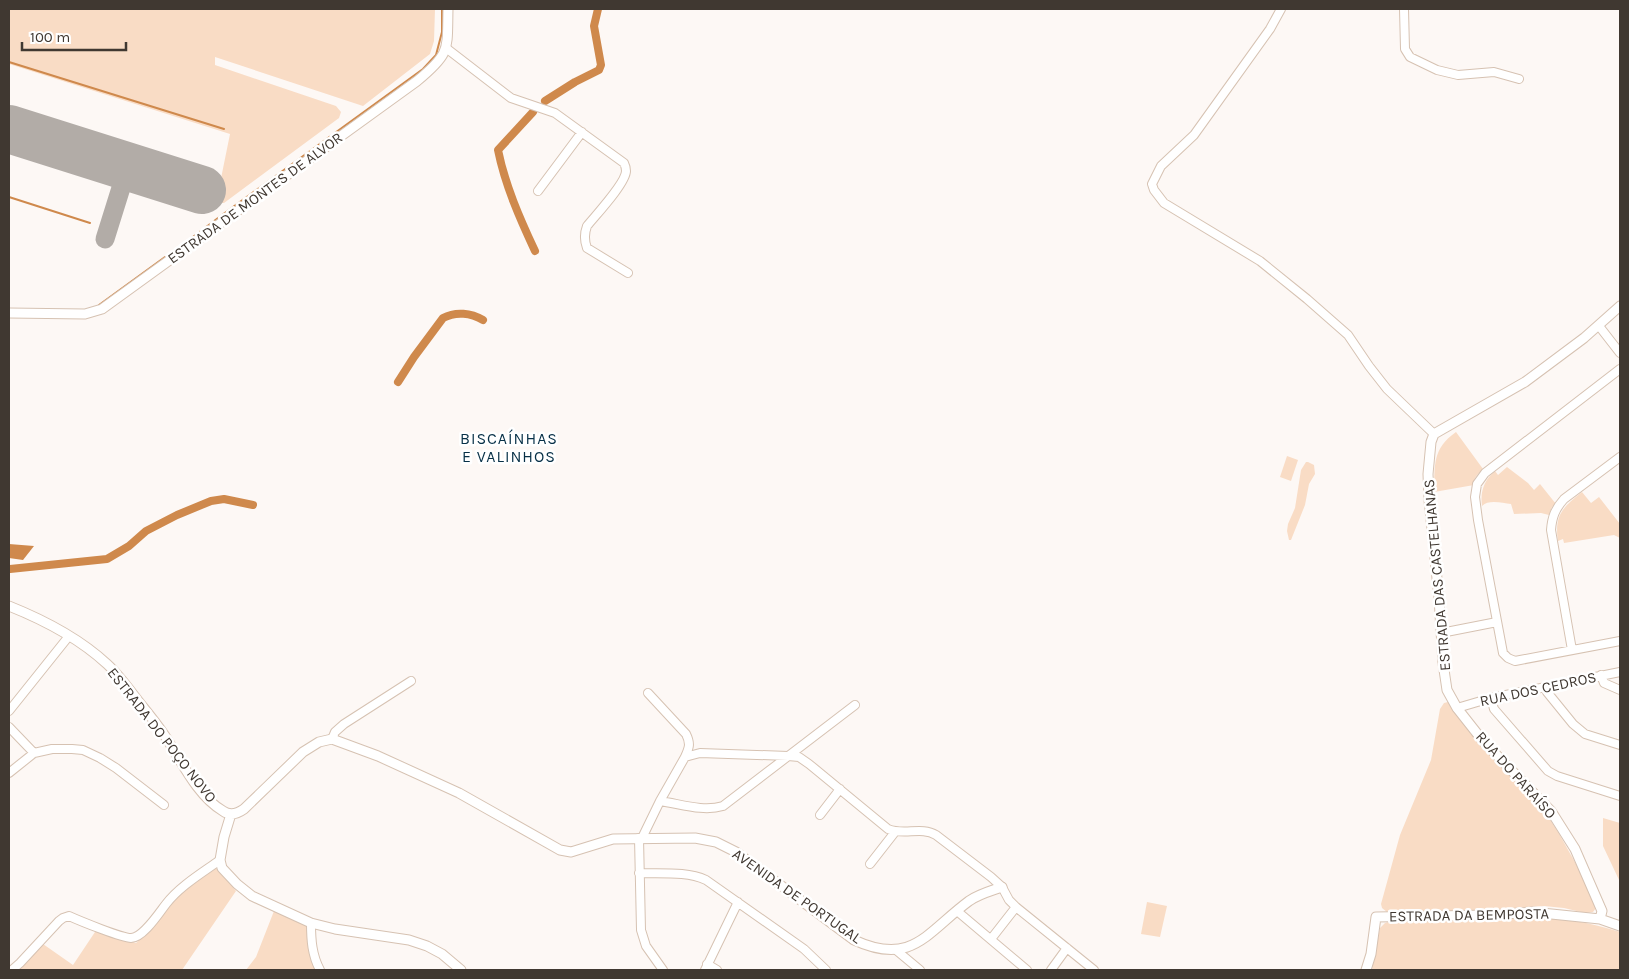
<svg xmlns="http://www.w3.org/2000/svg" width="1629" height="979" font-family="Karla,sans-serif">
<rect width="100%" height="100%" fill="#fdf8f5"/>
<path fill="#f9dcc5" d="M9,9H435L434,41L430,54L363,106L215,57V65L336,106L341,112L339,118L224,203H216L230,134L9,64Z
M1456,432L1483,469C1479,473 1472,479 1474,485L1434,492C1435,465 1432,449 1456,432Z
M1287,456L1298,460L1291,481L1280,477Z
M1306,462H1308L1314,465L1315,474L1309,484L1305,505L1291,540H1289L1287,531L1288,524L1295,508L1301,470Z
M1507,467L1528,483L1534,490L1540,484L1556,504L1552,507L1549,515L1541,513L1514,514L1511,504C1502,503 1489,499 1482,506C1480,492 1484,480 1495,471L1498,475Z
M1582,492L1591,503L1599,497L1620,524V538L1614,535L1564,543L1563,539L1558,541C1554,515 1563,507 1582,492Z
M1448,702L1452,705L1479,742L1543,809L1558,832L1576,864L1595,904L1596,908L1593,912L1585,913L1564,908L1544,906L1491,910L1409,913L1387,912L1382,908L1381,904L1400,835L1431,760L1440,709L1444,703Z
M1603,818L1620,823V882L1603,846Z
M215,869H218L236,891L182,970H16L43,944L73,965L97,929L136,943L154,926L177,896Z
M1147,902L1167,906L1160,937L1141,934Z
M274,911L306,926L308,932L311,960L317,970H246L256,957Z
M1525,916C1558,917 1589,922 1620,932V970H1372L1380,928L1385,923L1395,920Z"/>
<path fill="#cf894c" d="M9,544L34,546L23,560L9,558Z"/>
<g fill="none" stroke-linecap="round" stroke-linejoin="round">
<path stroke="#cf894c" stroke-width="2" d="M9,62L224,129
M9,197L90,223
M177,249L222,215L423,69L436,55L442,32V9
M99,305L165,257"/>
<path stroke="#cf894c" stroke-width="8" d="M545,101L575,82L599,70L601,65L594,26L598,9
M533,112L498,150C505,185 520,219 535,251
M398,382L414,357L443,318C456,311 471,313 483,320
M10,569L107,559L129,546L146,531L177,515L211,501L224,499L253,505"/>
<path stroke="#b2aca7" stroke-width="19" d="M105,239L125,175L124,169L119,164"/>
<path stroke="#b2aca7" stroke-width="48" d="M9,129L202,190"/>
<g stroke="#d6c2b2" stroke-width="10">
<path id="minor" d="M1281,9L1270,29L1194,135L1161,166L1152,184L1154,190L1164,203L1260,261L1307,299L1348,335L1369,366L1387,389L1434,434
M1404,9L1405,49L1410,57L1437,70L1458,75L1494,72L1519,79
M446,48L511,98L555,113L624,163C625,165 626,169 626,171C626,183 595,216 587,226C584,234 584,240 587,248L628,273
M538,191L582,132
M1599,326L1620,353
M1620,369L1485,473L1477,484L1475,497L1478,520L1503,653L1508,658L1515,661L1620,641
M1441,633L1497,622
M1572,650L1551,530C1552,517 1555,509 1564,499L1620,457
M1601,675L1604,683L1620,690
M1547,688V692L1573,724L1585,734L1620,745
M648,693L686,734C691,744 689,748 685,757
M1491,698L1494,709L1548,771L1557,776L1620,796
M1457,708L1491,698L1620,672
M9,711L69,636
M9,727L34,753
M332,739L335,732L344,724L411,681
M9,773L34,753L52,749H72L83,750L100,758L116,768L164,805
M660,801C681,804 703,812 723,806L855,705
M820,815L840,789
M639,838L641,930L646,946L663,970
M642,838L660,801L685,757L700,753L788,756L799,757L809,764L888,829C904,836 921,826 936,835L991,877L1002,887L1009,900L1016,907L1094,970
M870,864L895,832
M639,873C661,874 686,871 706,880L804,949L826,970
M957,911L1027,970
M311,923C311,940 312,955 320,970
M991,939L1016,907
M896,950L920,970
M707,964L717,970
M12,970L20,963L59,921L63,918L69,916C80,921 122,938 131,938C143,938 159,913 166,904C180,886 202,873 220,860
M705,970L738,902
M1051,970L1067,948"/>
</g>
<g stroke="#d6c2b2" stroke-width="11">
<path id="tertiary" d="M9,313L85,314L102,309L417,81C451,53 447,50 448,9
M9,606C44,620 79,638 107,664C119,675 129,689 139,702C148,713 157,724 165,736C181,760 197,796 223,811C230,816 237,814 244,809L303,752L319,742L332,739L378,756L459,793L560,850L571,852L613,839L695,838L716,842L736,852L854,940C912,967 927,932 969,901C979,894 991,891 1002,887
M231,814L224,837L220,860L222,868L237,884L252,896L311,923L335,929L409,940L427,946L442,954L461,970
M1600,919L1602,911L1575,849L1551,811L1483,741L1457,708L1447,690L1443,663L1439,598L1429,500L1428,474L1431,442L1434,434L1525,382L1584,338L1620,306
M1366,970L1371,954L1376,917L1491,915L1532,912L1600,919L1620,926"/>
</g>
<use href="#minor" stroke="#fff" stroke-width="8"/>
<use href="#tertiary" stroke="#fff" stroke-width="9"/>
</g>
<g text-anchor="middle" stroke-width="5" stroke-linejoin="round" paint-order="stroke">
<g font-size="15" fill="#403831" stroke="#fff">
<text transform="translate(255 198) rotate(-36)" y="5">ESTRADA DE MONTES DE ALVOR</text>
<text transform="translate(1437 575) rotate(-95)" y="5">ESTRADA DAS CASTELHANAS</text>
<text transform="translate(1538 689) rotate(-12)" y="5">RUA DOS CEDROS</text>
<text transform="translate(162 735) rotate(52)" y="5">ESTRADA DO POÇO NOVO</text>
<text transform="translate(1516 775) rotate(48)" y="5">RUA DO PARAÍSO</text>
<text transform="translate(797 896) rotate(35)" y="5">AVENIDA DE PORTUGAL</text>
<text transform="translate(1469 915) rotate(-1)" y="5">ESTRADA DA BEMPOSTA</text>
</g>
<g font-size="16" letter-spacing="1" fill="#073047" stroke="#fff">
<text x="509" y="444">BISCAÍNHAS<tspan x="509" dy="18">E VALINHOS</tspan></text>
</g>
</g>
<rect width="1629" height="979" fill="none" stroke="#403831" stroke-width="20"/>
<path d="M22 42v8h104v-8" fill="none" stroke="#403831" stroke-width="2.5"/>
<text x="30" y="42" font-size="15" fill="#403831" stroke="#ffffff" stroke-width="4" paint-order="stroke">100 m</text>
</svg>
